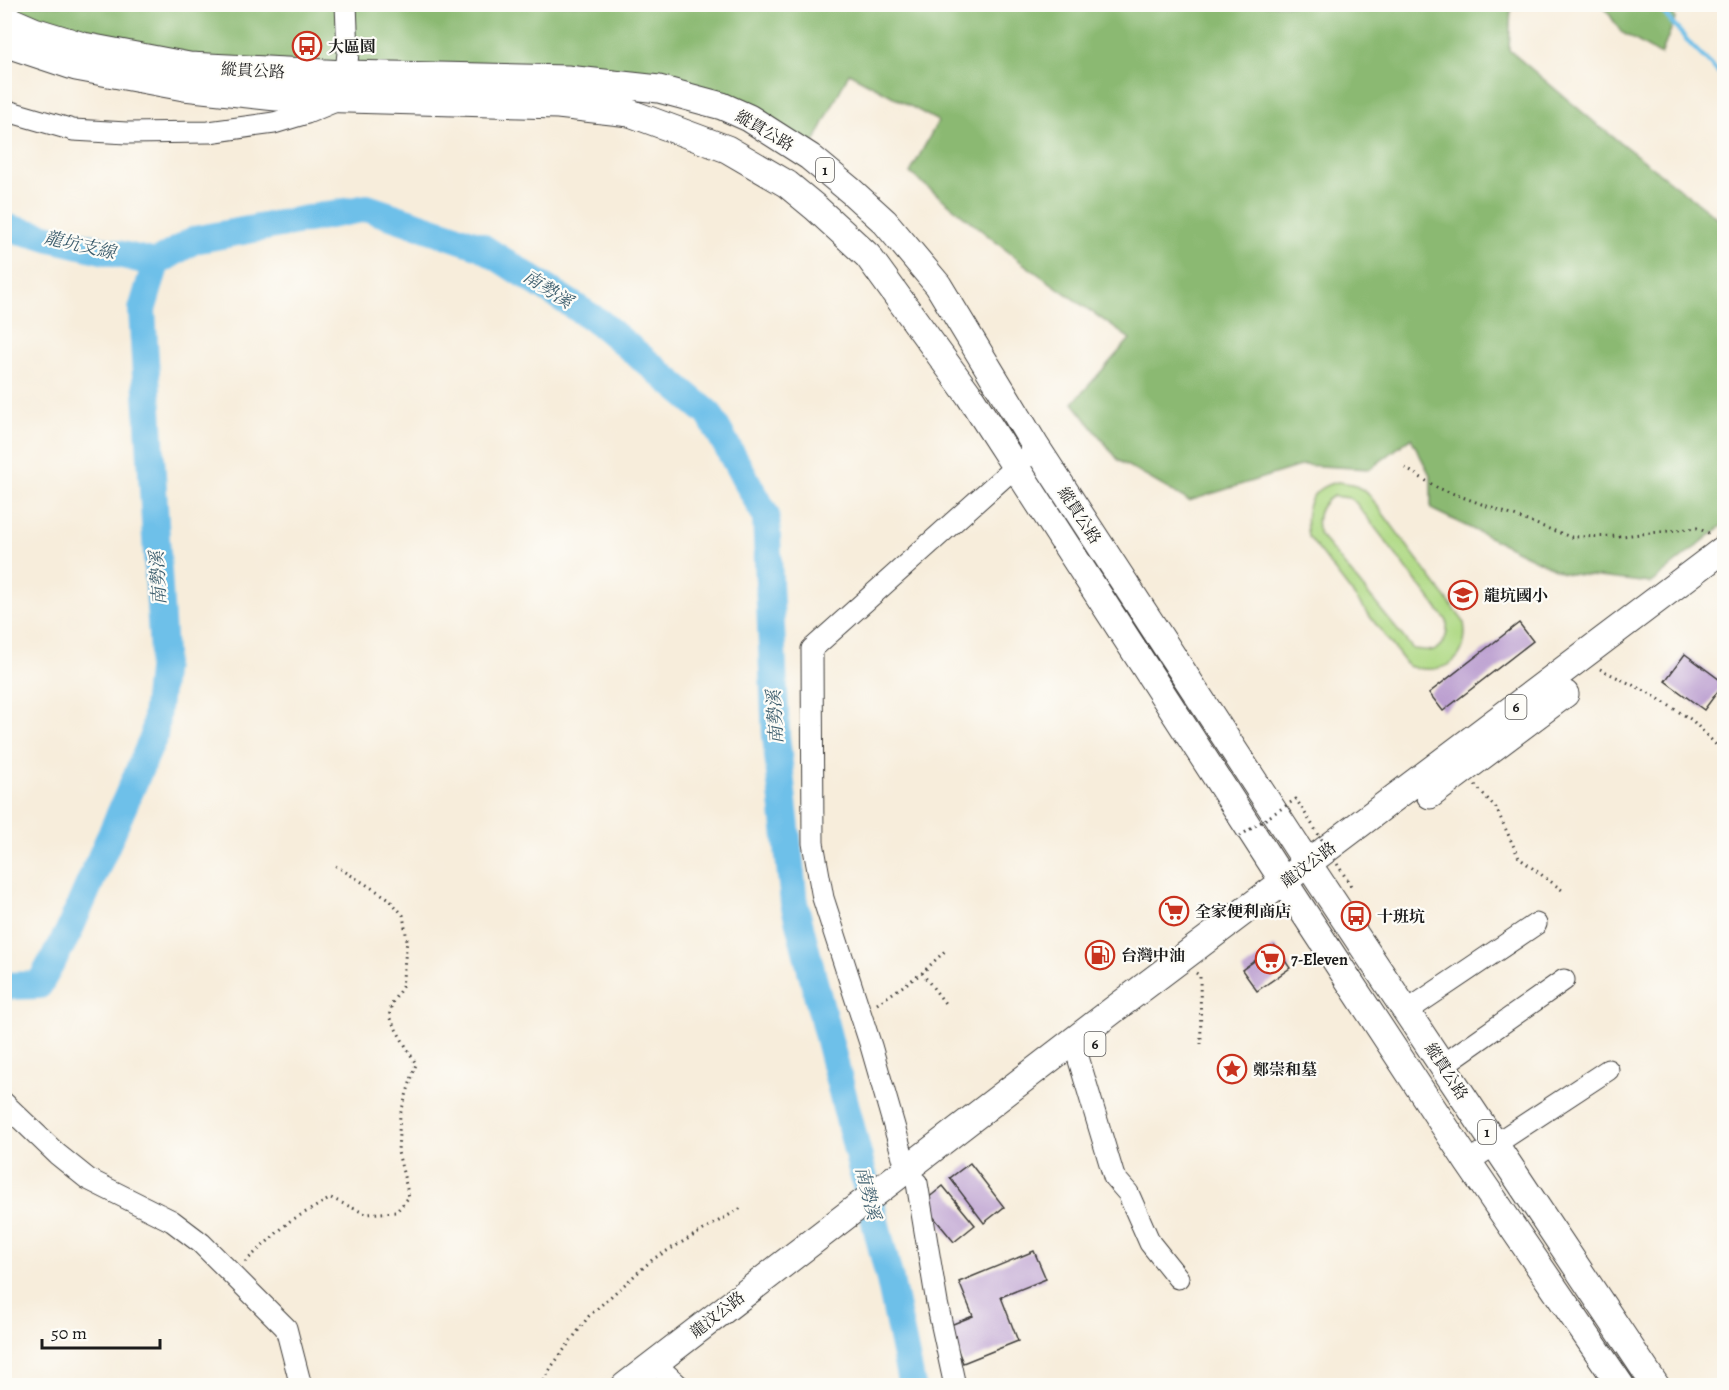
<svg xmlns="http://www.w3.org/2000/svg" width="1729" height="1390" font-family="Alegreya,'Noto Serif TC',serif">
<rect width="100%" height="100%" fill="#fdfcf7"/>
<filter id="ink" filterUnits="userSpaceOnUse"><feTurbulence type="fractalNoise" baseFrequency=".0167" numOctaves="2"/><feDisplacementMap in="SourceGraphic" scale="12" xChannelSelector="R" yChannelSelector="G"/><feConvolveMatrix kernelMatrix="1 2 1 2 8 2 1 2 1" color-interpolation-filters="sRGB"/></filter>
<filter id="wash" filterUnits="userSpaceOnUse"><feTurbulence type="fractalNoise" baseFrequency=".008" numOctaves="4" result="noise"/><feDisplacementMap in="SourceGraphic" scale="24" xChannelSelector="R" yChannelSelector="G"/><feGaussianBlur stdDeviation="1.35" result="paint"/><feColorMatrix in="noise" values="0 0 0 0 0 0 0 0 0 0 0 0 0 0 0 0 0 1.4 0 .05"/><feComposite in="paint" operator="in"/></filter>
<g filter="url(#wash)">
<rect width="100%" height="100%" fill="#f7eddb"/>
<path fill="#afd984" stroke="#667a50" stroke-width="1.5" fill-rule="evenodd" d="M1338,482L1352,484L1367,492L1464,622C1470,662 1443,676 1408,666L1308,536C1303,510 1309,487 1338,482ZM1334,496L1349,498L1356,503L1447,621C1448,635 1446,642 1434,651L1413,649L1319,534C1315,518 1318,504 1334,496Z"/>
<path fill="#8bb972" stroke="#546a47" stroke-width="1.5" d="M4,5H1511L1509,50L1599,126L1724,223V524L1651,583L1563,573L1431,509V477L1411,438L1370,469L1303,465L1189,501L1119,461L1073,403L1130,339L1021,262L910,173L938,121L849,73L808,154L690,101L99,54L5,17Z
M1603,5H1671L1675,19L1661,55L1621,32Z"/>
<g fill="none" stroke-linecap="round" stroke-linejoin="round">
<path stroke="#6ec0e9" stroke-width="4.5" d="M1656,4L1692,46L1724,78"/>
<path stroke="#6ec0e9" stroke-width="28" d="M4,227L156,263
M4,986L39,985L68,933L154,736L163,653L142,310L156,263L194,240L367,208L480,246L599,322L709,414L766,516L776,736L794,903L890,1280L912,1386"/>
</g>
<g id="blocks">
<path fill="#bb9fd0" d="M1519,623L1533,641L1443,711L1429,693Z
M1685,654L1724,683L1704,710L1665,681Z
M1275,946L1290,968L1257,991L1242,970Z
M970,1163L1004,1207L984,1223L950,1178Z
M943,1186L975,1225L954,1242L922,1203Z
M1034,1251L1046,1279L1001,1297L1018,1341L963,1363L948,1326L973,1316L959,1282Z"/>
</g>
</g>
<g filter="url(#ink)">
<use href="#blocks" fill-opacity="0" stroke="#3d3b39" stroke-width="1.5"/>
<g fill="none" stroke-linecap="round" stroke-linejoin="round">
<g stroke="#3d3b39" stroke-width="23">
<path id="minor" d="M4,110L73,130L127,133L209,132L274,123L307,113L343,98L348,53L346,4
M1407,1011L1536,924
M1078,1057L1114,1177L1128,1193L1150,1243L1178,1278
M1443,1065L1564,980
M4,1103L57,1154L88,1179L172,1221L201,1243L286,1328L301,1386
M1468,1162L1608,1070
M907,1171L871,1046L823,898L813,843L812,649L1025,458
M917,1183L937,1303L955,1386
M666,1374L679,1386"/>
</g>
<g stroke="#3d3b39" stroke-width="29">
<path id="major" d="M4,18L34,31L83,46L189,66L345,74L567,79L659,89L722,106L749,118L810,157L851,191L885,222L938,285L1036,447L1308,864L1656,1386
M4,43L76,67L184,87L276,97L558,105L630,113L727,149L787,184L816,208L868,256L969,395L1284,882L1468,1162L1621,1386
M1430,795L1565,694
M625,1386L1112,1011L1724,549"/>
</g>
<path stroke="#3d3b39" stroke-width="3" stroke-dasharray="1.5 4.5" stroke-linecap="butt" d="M1405,468L1438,488L1571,537L1622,536L1697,528L1711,534
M1600,669L1649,693L1692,720L1724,753
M1475,785L1496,808L1519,858L1562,890
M922,973L947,1006
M1196,973L1200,976L1201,1044
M877,1004L922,973L946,950
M245,1262L290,1221L331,1198L366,1214L396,1212L409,1197L398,1152L400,1115L416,1064L389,1017L392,1003L402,987L407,940L403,915L388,898L336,866
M541,1386L552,1366L589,1316L653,1259L743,1207"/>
<use href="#minor" stroke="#fff" stroke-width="21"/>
<use href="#major" stroke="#fff" stroke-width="27"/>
<path stroke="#3d3b39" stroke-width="3" stroke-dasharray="1.5 4.5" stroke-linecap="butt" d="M1240,836L1296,799L1353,889"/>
</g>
</g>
<defs>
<g id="bus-ring" transform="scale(1.5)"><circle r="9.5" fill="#fdfcf7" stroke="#c8321e" stroke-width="1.5"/><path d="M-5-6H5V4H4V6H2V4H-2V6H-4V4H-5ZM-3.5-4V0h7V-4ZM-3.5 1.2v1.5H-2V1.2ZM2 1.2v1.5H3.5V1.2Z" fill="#c8321e"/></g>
<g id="school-ring" transform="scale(1.5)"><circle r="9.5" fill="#fdfcf7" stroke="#c8321e" stroke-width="1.5"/><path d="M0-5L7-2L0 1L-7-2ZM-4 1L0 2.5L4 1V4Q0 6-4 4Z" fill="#c8321e"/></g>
<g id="supermarket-ring" transform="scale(1.5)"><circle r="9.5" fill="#fdfcf7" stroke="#c8321e" stroke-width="1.5"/><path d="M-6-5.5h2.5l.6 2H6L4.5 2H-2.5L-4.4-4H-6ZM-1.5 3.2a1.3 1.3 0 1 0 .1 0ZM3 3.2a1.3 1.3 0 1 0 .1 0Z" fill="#c8321e"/></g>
<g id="fuel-ring" transform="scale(1.5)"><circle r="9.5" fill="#fdfcf7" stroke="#c8321e" stroke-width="1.5"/><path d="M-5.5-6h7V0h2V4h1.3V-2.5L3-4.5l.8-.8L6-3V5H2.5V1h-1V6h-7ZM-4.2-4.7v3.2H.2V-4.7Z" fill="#c8321e"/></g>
<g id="sight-ring" transform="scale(1.5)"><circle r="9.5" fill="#fdfcf7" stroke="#c8321e" stroke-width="1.5"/><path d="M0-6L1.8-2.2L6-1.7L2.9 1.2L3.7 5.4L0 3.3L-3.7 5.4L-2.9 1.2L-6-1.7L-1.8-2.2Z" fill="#c8321e"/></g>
</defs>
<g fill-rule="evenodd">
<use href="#bus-ring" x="307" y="46"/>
<use href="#school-ring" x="1463" y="595"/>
<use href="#supermarket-ring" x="1174" y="911"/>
<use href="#bus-ring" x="1356" y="916"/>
<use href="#fuel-ring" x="1100" y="955"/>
<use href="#supermarket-ring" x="1270" y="959"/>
<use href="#sight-ring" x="1232" y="1069"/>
</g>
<g text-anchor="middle" stroke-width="4.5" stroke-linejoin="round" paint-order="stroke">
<g fill="#fdfcf7" stroke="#605f5e" stroke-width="1.5">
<rect x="816" y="158" width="18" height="24" rx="4.5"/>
<rect x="1505.5" y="695" width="21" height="24" rx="4.5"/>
<rect x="1084.5" y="1032" width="21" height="24" rx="4.5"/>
<rect x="1478" y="1120" width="18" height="24" rx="4.5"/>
</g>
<g font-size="15" font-weight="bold" fill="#1c1c1c">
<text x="825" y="175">1</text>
<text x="1516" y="712">6</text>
<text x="1095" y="1049">6</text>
<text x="1487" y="1137">1</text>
</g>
<g font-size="16" font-weight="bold" fill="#1c1c1c" stroke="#fdfcf7" text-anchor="start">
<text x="328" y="52">大區園</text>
<text x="1484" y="601">龍坑國小</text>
<text x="1195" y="917">全家便利商店</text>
<text x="1377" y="922">十班坑</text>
<text x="1121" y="961">台灣中油</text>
<text x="1291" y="965">7-Eleven</text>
<text x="1253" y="1075">鄭崇和墓</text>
</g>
<g font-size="16" fill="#1c1c1c" stroke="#fdfcf7">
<text transform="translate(253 70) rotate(3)" y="6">縱貫公路</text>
<text transform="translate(765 130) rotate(30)" y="6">縱貫公路</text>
<text transform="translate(1080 515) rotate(57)" y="6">縱貫公路</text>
<text transform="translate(1308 864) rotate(-37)" y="6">龍汶公路</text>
<text transform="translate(1447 1071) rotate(57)" y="6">縱貫公路</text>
<text transform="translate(717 1314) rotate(-38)" y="6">龍汶公路</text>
</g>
<g font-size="18" font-style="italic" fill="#3d5e6e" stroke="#fdfcf7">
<text transform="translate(80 245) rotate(13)" y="6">龍坑支線</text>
<text transform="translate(548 289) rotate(33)" y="6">南勢溪</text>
<text transform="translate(158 578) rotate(-93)" y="6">南勢溪</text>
<text transform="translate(775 717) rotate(-93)" y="6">南勢溪</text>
<text transform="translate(868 1193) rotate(76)" y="6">南勢溪</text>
</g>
</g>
<rect width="1729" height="1390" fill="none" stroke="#fdfcf7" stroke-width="24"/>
<path d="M42 1339v9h118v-9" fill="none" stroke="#1c1c1c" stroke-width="3"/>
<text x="51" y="1339" font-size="18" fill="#1c1c1c" stroke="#fdfcf7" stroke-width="4.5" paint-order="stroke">50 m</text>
</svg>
